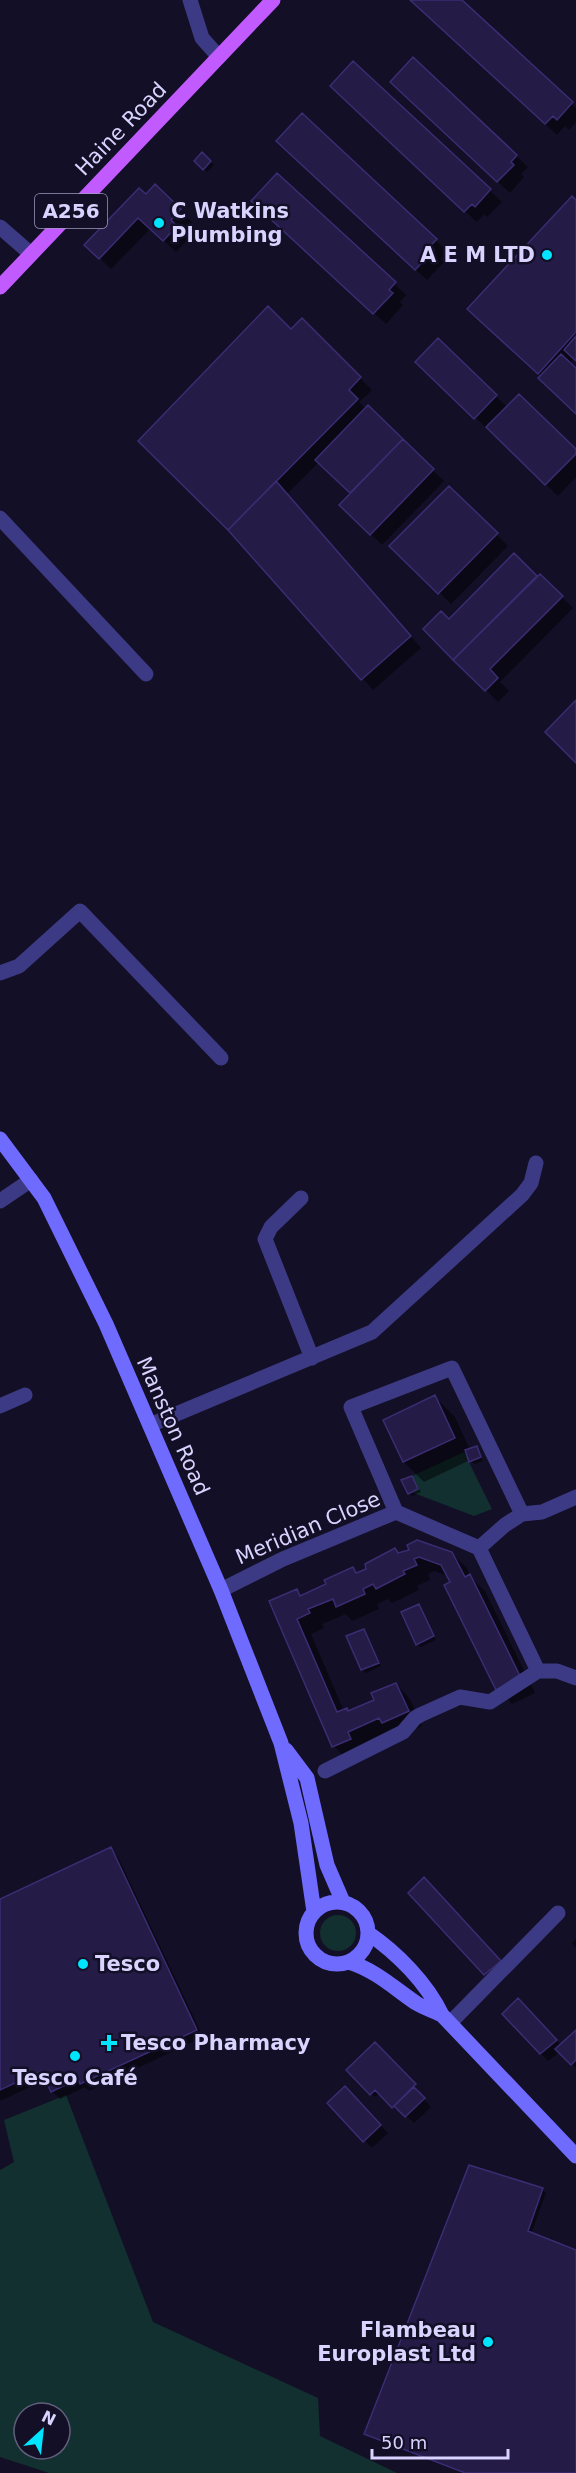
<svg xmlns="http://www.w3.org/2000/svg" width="576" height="2473" font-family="'DejaVu Sans',sans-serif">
<rect width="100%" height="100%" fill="#130f26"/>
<path fill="#12302f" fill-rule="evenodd" d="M464,1452L492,1509L474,1516L411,1492L418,1489L412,1476Z
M320 1933a18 18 0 1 1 36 0a18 18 0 1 1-36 0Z
M66,2095L153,2322L318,2398L320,2436L397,2473H49L0,2457V2170L14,2162L4,2120ZM24,2413H60V2449H24Z"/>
<path fill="#0007" d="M412,0H460L576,108V122L569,130L565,126L557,135Z
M413,59L528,167L521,174L524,177L510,193L403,93Z
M354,63L502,202L487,217L484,214L477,222L343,98Z
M302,115L447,251L441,259L444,262L427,280L290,152Z
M202,154L214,165L207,172L196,161Z
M277,175L406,295L400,302L403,305L386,324L265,212Z
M155,186L192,222L181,233L188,239L176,252L151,228L111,269L86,245Z
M576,202V360L574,358L569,364L576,370V413L542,377L481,320Z
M302,320L372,390L359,402L366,409L368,407L444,481L382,545L341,505L352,494L319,462L287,494L421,648L373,690L230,530L291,332Z
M438,341L507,407L576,451V477L558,496L417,362Z
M449,488L508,546L451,604L392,546Z
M514,555L536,578L540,575L573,608L500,682L509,691L498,702L425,629L449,622Z
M435,1397L455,1417L470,1450L476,1448L483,1461L474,1464L470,1460L424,1482L404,1462L385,1421Z
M412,1477L421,1492L412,1496L409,1493Z
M395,1550L400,1555L451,1553L467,1568L471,1578L485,1591L535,1693L512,1704L497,1689L448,1576L434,1571L428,1574L430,1580L417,1586L419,1590L392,1603L388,1599L377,1604L379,1609L352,1621L346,1614L322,1624L324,1628L311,1634L344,1711L349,1713L376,1701L396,1684L410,1699L422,1726L348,1761L334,1746L270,1602L296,1591L302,1597L328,1585L353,1569L358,1574L368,1570Z
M418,1605L436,1640L420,1647L417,1644Z
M364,1631L381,1666L366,1673L362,1669Z
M110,1849L118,1857L203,2037L89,2091L85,2087L60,2099L52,2091L47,2079L0,2101V1901Z
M576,1939V1948L572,1943Z
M518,2000L561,2045L576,2032V2068L560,2052L548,2061L504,2014Z
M375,2044L418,2089L416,2091L431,2107L414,2123L398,2108L396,2110L380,2093L375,2097L348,2070Z
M345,2088L388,2133L372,2148L329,2103Z
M542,2189L546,2193L531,2234L576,2252V2473H462L369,2437L366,2434Z"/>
<path fill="#241b47" stroke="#3b2d73" stroke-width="1.5" d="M410,0H462L573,102L557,120L553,116L545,124Z
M413,57L517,155L511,162L514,165L497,182L390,82Z
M353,61L491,189L475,207L472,204L464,212L330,86Z
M302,113L437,239L430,246L434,250L415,270L276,141Z
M202,152L211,161L203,170L194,161Z
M277,173L396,282L389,290L393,293L373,314L251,201Z
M155,184L181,209L171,220L177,226L163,241L138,218L99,259L84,245L139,188L146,194Z
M572,196L576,200V332L538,374L467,309Z
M268,306L291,329L302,318L361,377L349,390L358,399L228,530L138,441Z
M576,336V361L564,350Z
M438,338L497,395L474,419L415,362Z
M561,354L576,368V414L538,378Z
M519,394L576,449V454L545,485L486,427Z
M368,405L403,439L350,493L315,460Z
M403,439L434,469L370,535L339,505Z
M276,481L411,636L361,680L228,530Z
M449,486L498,533L438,594L389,546Z
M514,553L537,576L453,660L423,629L441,611L449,619Z
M540,574L563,596L490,669L498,678L485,691L453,660Z
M576,700V763L545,732Z
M435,1395L455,1438L403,1462L383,1420Z
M477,1446L481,1457L469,1462L465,1450Z
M412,1476L418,1489L408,1494L401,1480Z
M417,1540L452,1552L465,1577L470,1574L521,1678L496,1690L444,1585L450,1582L441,1565L419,1557L414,1559L417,1565L403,1571L405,1574L376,1589L373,1584L363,1589L365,1594L336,1607L333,1599L308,1609L310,1613L297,1619L337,1712L347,1708L348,1711L374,1700L371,1693L396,1683L409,1711L382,1723L379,1718L348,1732L351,1739L332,1747L269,1601L297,1589L300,1596L326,1584L324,1580L353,1567L356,1573L366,1569L365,1564L395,1548L398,1553L409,1550L407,1545Z
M419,1604L434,1636L416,1645L401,1612Z
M364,1629L379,1663L361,1670L346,1636Z
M111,1847L197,2030L80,2084L78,2079L51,2092L41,2071L0,2090V1899Z
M424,1877L501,1961L484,1975L408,1893Z
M518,1998L557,2040L540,2054L502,2014Z
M576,2030V2060L571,2065L555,2049Z
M375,2042L416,2084L392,2108L375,2090L370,2095L346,2070Z
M345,2086L381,2125L363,2142L327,2103Z
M414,2087L425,2098L405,2117L394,2106Z
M469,2165L543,2188L528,2231L576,2250V2473H465L364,2434Z"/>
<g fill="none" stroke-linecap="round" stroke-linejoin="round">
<path stroke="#3d3a85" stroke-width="15" d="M190,0L202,38L219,57
M0,227L31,254
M0,518L146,674
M0,973L19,966L80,911L221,1058
M301,1198L271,1227L265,1239L312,1358
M0,1201L31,1180
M0,1406L25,1395
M150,1425L372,1332L522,1195L531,1183L536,1163
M396,1512L351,1407L452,1368L522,1514
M479,1548L505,1525L522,1514L542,1512L576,1497
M221,1590L283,1559L396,1512L479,1548L538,1671L490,1702L460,1697L420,1715L415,1718L403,1732L325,1771
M538,1671H557L576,1678
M450,2023L558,1913"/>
<path stroke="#6f6bff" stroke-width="15" d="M0,1139L44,1198L106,1324L221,1590L281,1743L301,1823L314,1912
M286,1750L307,1778L327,1865L343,1902
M306 1933a31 31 0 1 1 62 0a31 31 0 1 1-62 0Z
M368,1933C397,1953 427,1983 442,2015L576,2156
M349,1962C375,1970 394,1988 416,2003C424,2008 434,2011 442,2015"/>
<path stroke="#c25bff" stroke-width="15" d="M0,287L273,0"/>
</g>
<g fill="#00e5ff" stroke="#130f26" stroke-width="2">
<circle cx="159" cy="223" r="6"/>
<circle cx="547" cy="255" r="6"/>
<circle cx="83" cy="1964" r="6"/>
<path d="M106 2034h6v6h6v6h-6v6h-6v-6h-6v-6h6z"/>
<circle cx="75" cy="2056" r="6"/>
<circle cx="488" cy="2342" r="6"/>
</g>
<g text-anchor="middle" stroke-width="5" stroke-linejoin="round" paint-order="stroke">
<rect fill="#130f26" stroke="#9e99be" stroke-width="1.5" x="35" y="194" width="72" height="34" rx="4.5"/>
<g font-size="20" font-weight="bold" fill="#d9d4ff">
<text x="71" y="218">A256</text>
</g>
<g font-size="21" fill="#d9d4ff" stroke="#130f26">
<text transform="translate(121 129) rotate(-46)" y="7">Haine Road</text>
<text transform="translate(173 1426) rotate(66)" y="7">Manston Road</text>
<text transform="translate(308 1528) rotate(-23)" y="7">Meridian Close</text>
</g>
<g font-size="21" font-weight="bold" fill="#d9d4ff" stroke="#130f26" text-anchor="start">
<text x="171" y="218">C Watkins<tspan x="171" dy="24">Plumbing</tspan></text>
<text x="535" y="262" text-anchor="end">A E M LTD</text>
<text x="95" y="1971">Tesco</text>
<text x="121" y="2050">Tesco Pharmacy</text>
<text x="75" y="2085" text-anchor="middle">Tesco Café</text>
<text x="476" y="2337" text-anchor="end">Flambeau<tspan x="476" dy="24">Europlast Ltd</tspan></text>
</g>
</g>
<g transform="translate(42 2431) rotate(27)"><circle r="28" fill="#130f26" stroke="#625e7d" stroke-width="1.5"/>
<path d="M0-4.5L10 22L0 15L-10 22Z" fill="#00e5ff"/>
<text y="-9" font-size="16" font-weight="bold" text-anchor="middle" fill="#d9d4ff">N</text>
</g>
<path d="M372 2449v9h136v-9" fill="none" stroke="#d9d4ff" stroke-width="3"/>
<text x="381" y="2449" font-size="18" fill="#d9d4ff" stroke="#130f26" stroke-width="4.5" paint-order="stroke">50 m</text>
</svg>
